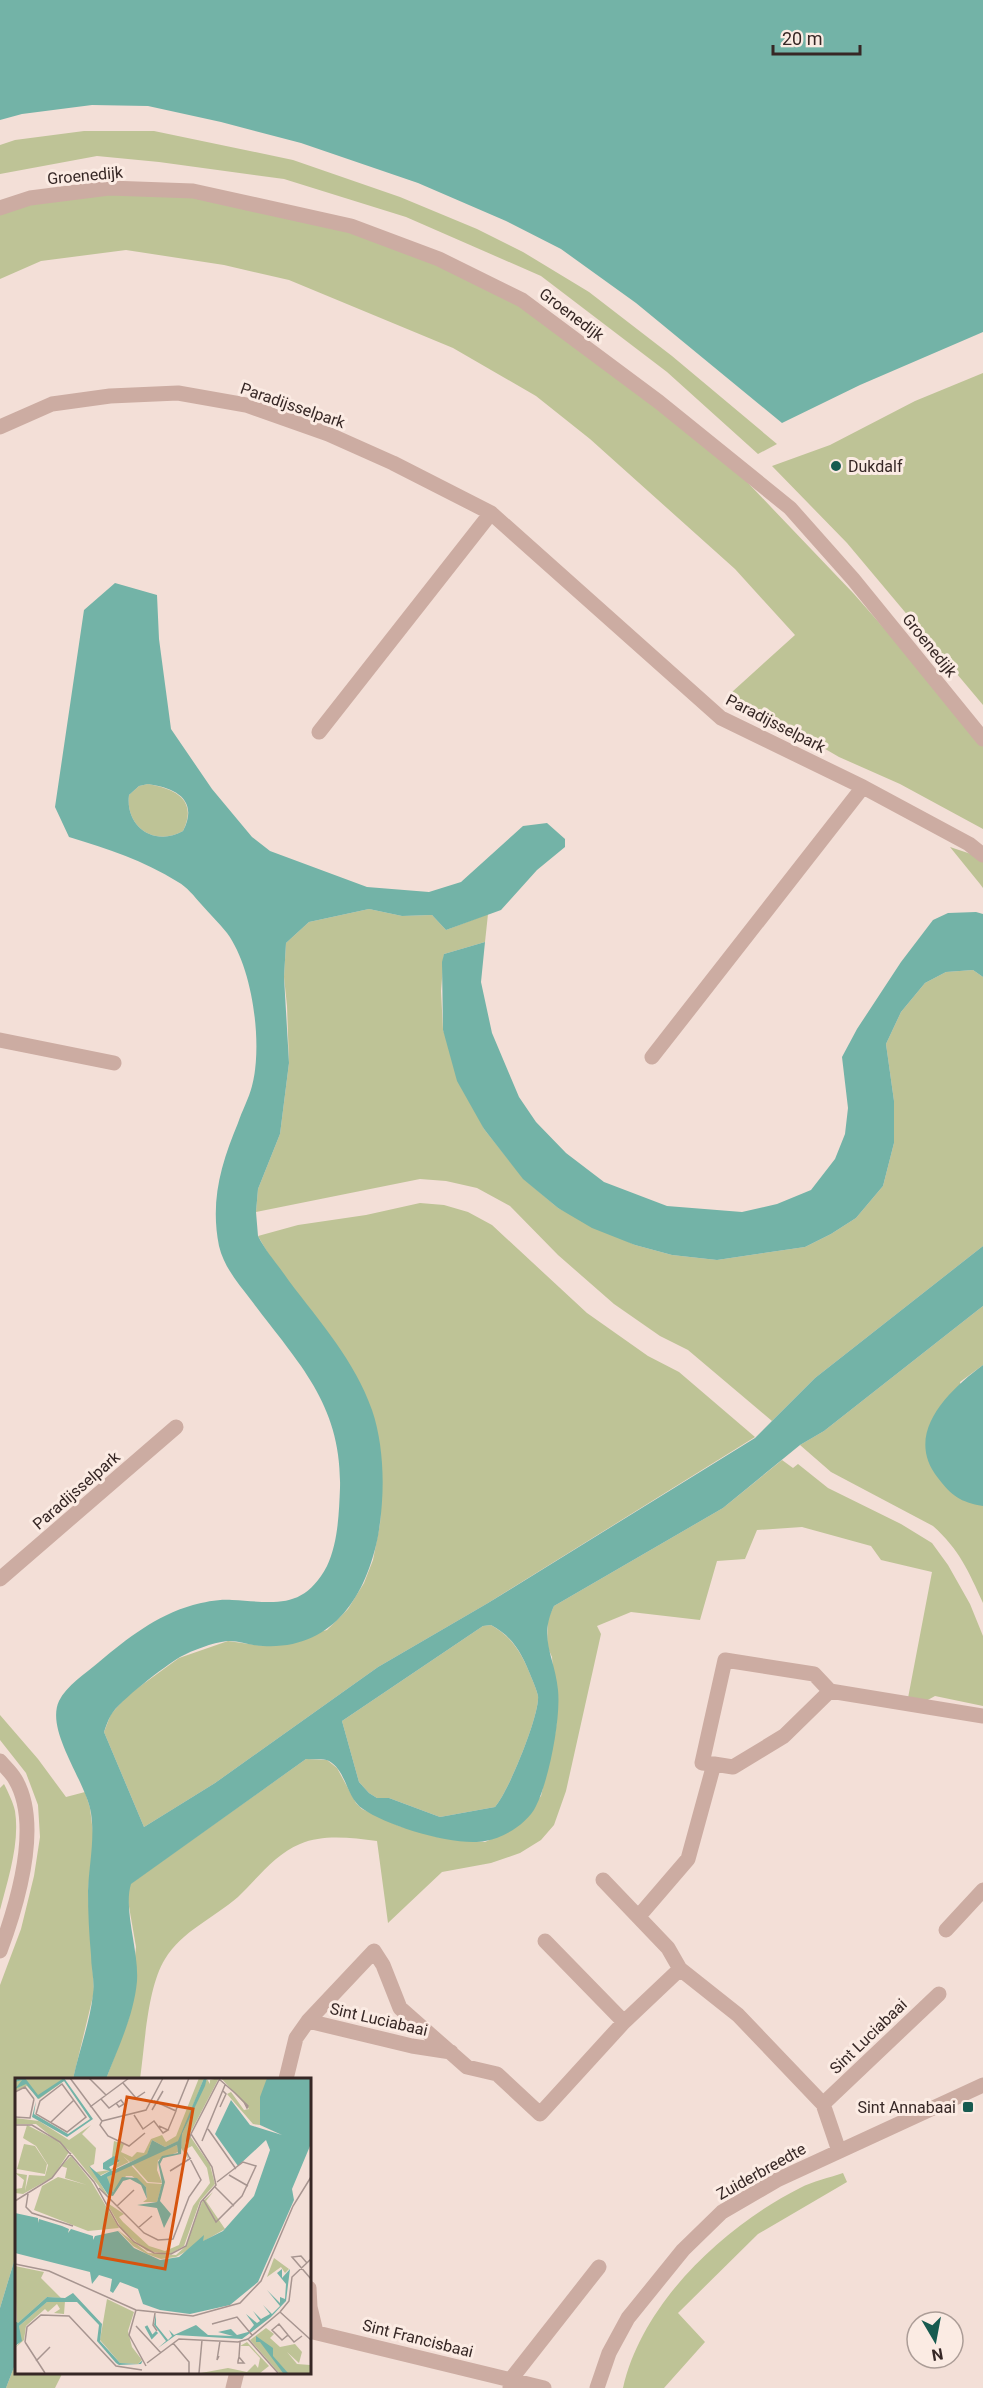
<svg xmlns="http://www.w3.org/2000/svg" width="983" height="2388" font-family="Roboto,sans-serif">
<rect width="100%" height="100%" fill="#f3dfd7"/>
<path fill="#bec396" d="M84,131H154L293,160L400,197L477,229L523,252L589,292L672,356L777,444L758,454L667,372L541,276L406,217L284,179L159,162L97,156L0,174V145L15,140Z
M135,184L304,211L491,278L707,440L854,594L983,741V829L900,784L839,757L739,699L732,692L795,635L735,569L590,439L536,396L453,348L289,280L224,265L126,250L41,261L0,279V213L66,194Z
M983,373V705L847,543L772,466L830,445L915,401Z
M148,784C176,789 198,800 183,831C155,847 125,827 129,795L139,786Z
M950,847L983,858V888L980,884Z
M369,909L402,916L432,915L446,930L488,914L485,942L444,954L441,991L443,1030L484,1129L524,1179L558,1208L635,1245L672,1255L717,1260L805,1247L831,1234L856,1218L883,1186L894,1143V1101L886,1044L901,1012L925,983L946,972L973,970L983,977V1246L815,1378L772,1421L688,1350L660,1336L614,1304L558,1255L510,1206L477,1188L446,1181L420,1179L256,1212L258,1189L280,1134L289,1063L287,1006L284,977L286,943L309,922Z
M420,1203L444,1205L468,1212L492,1225L587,1313L648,1356L679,1372L755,1437L488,1603L378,1667L215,1783L144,1827L104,1732L111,1714L128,1695L179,1658L228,1641L263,1646L327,1630L348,1609L364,1583L373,1560L380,1524L382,1491L380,1449L258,1236L298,1225L366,1215Z
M983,1306V1365L960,1382L983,1506V1603C969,1572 959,1549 933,1526L831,1472L800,1445L824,1431Z
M782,1460L793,1468L798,1464L828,1488L901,1524L932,1543L948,1565L970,1604L983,1636V1706L935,1696L924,1702L908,1698L932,1572L881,1560L871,1546L802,1527L757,1530L745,1559L717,1561L700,1620L631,1612L597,1626L601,1634L566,1791L554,1825L541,1840L520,1853L491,1863L442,1872L388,1923L377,1841C351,1838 324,1834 300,1844C275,1854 257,1879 238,1897C214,1918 182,1931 165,1959C147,1988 145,2045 140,2079H106L129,2018L136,1947L127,1895L130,1884L306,1759L327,1760L337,1768L356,1803L362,1809L399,1826L437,1837L458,1840L485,1842L503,1834L541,1796L555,1734L557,1720L552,1657L547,1646L548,1618L554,1606L723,1508Z
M491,1625C514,1638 523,1656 532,1679C534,1684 537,1691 538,1696C540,1714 508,1793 495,1807L440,1817L389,1798H377L369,1793L359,1782L342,1721L483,1626Z
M0,1715L38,1759L66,1797L85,1792L90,1808L94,1841L88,1889L94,1992L73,2079H16V2255L0,2308V1985L21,1929L34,1876L40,1837L38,1805L26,1773L0,1740Z
M4,1784C8,1792 13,1802 15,1811C20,1843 8,1879 0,1910V1788Z
M843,2173L847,2182L758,2234L678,2313L705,2342L664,2388H623C642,2303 724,2226 800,2188C813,2181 829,2178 843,2173Z
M16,2362V2372H63L55,2388H6Z"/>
<path fill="#73b3a7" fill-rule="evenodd" d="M0,0H983V332L860,385L782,423L636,303L561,249L506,221L418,183L301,143L221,122L148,106L92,105L22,114L0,120Z
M115,583L157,595L159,639L171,729L212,789L252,837L270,851L367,887L429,892L461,882L523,826L547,823L565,839V847L537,870L501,910L446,930L432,915L402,916L369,909L309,922L286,943L284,977L289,1063L280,1134L258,1189L256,1212L258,1236C266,1252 279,1266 289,1281C320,1322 355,1361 372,1410C385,1448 385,1496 378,1536C366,1597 332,1650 263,1646C251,1646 239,1640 227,1641C212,1643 193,1650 180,1657C165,1666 119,1701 111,1715C108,1720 106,1726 104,1732L144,1827L215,1783L378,1667L488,1603L755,1438L815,1378L983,1246V1306L824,1431L800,1445L723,1508L554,1606C538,1639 555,1657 558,1690C561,1718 549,1780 536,1806C528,1823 504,1838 485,1841C456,1847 387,1826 363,1809C346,1798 347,1771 329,1761C323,1758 313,1760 306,1759L131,1884C123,1909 139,1951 137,1981C134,2015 118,2048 106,2079H73C79,2051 90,2022 93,1994C95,1982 91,1968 91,1955C89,1934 88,1912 88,1891C89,1864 95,1840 91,1813C86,1781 45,1731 59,1701C66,1686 86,1673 99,1662C128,1638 155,1616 193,1605C205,1602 219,1599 232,1600C274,1602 303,1611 327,1566C338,1543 339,1513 340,1488C342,1404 298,1363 251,1300C238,1283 224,1267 219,1246C210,1201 221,1164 238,1123C242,1111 249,1098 252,1086C263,1045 253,968 227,933C219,923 209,913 201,904C194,896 187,887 178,882C143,860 108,849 69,837L55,807L84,610ZM148,784C176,788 199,800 183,831C155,847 125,827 129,795L139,786ZM491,1625C514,1637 523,1656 532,1679C534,1684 537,1691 538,1696C540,1714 508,1793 495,1807L440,1817L389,1798H377L369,1793L359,1782L342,1721L483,1626Z
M976,912L983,914V977L973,970L946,972L925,983L901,1012L886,1044L894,1101V1143L883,1186L856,1218L831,1234L805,1247L717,1260L672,1255L635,1245L592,1228L558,1208L523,1179L484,1129L457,1081L443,1030L442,962L444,954L485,942L481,982L492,1033L519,1097L536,1122L566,1153L604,1182L667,1206L742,1212L777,1204L811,1190L835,1159L845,1134L848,1108L842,1057L857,1029L901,962L933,920L948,913Z
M983,1365V1506C960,1502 952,1496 938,1478C903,1434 948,1391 983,1365Z
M16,2255V2362L6,2388H0V2308Z"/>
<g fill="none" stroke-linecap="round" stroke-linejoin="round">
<path stroke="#ccaca2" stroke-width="15" d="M0,208L30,198L109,188L193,191L351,226L439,259L522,300L659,402L790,508L853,579L983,739
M0,427L52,404L110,396L178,393L246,405L328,434L393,463L491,513L721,718L863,787L969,844L983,855
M319,732L491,513
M0,1040L114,1063
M652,1057L863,787
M0,1579L176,1427
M0,1761C5,1767 11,1772 15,1779C42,1824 17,1905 0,1951
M714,1764L702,1763L725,1660L814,1674L830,1691
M603,1880L668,1948L680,1969
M639,1916L688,1859L714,1764L733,1767L784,1736L830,1691L983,1716
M946,1930L983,1890
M545,1941L624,2022
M451,2052L412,2046L308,2021L374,1951L383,1965L400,2008L467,2067L497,2074L540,2114L624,2022L680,1969L738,2015L823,2104L839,2151
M286,2079L296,2038L308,2021
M823,2104L939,1994
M309,2288L310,2307L316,2332
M309,2331L544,2388
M510,2387L511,2379L599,2267
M233,2388L237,2372
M597,2388L609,2353L628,2318L683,2250L722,2212L777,2180L983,2085"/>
</g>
<g fill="#175b50" stroke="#fbebe3" stroke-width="2">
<circle cx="836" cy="466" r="6"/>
<rect x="962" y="2101" width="12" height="12" rx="3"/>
</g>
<g text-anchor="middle" stroke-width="6" stroke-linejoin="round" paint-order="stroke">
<g font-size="16" fill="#362725" stroke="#fbebe3">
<text transform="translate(85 175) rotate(-5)" y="6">Groenedijk</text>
<text transform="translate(572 314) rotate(37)" y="6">Groenedijk</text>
<text transform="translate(293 405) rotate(19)" y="6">Paradijsselpark</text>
<text transform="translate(930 645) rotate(51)" y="6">Groenedijk</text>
<text transform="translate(776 723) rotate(27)" y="6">Paradijsselpark</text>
<text transform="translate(76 1490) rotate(-41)" y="6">Paradijsselpark</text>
<text transform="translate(379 2019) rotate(13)" y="6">Sint Luciabaai</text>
<text transform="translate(868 2036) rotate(-44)" y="6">Sint Luciabaai</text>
<text transform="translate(761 2171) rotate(-29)" y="6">Zuiderbreedte</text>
<text transform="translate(418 2338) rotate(14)" y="6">Sint Francisbaai</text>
</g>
<g font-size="16" fill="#362725" stroke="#fbebe3" text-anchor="start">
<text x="848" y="472">Dukdalf</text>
<text x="956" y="2113" text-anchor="end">Sint Annabaai</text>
</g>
</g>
<g transform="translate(15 2078)">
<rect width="296" height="296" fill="#f3dfd7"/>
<path d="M0,0H47L49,3L24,21L12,8L0,13ZM184,0H189L164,63L150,69L137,62L132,77L115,84L108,78L114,84L84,98L81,94L95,92L105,83L97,79L99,63L109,66L106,74L117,79L122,74L129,75L136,61L147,57L151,64L161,58ZM204,0L170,65L173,81L166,70L167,56L192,1L195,6V2ZM206,0H252L245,47L238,46L212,16L216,14L229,32L234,31ZM0,40L24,43L54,62L76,47L67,56L81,70L79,86L75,88L96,123L57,75L21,46H0ZM12,47L41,62L54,74L38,99L8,116L0,115V111L7,110L9,102L0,95L12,97L10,113L14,97L30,98L33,87L21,68L8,60ZM175,58L195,87L200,106L185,123L169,168L155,176L132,173L108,153L91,124L109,136L104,139L108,144L134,168L150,173L164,167L178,128L195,105L192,90L177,68L171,71ZM9,66L20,68L32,86L30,96L2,91ZM162,67L163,74L143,82L142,92L147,105L133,104L116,85ZM56,78L76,103L104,150L73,153L19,132L27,108L43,99L72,107L50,100L52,90L46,88ZM115,86L132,105L147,106L142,124H128L132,121L131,109L117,98H111L100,114L94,111L92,99ZM198,114L191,123L210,151L161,179L146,181L132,176L118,168L103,152L133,175L161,177L171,168L187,124ZM259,180L274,191L270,195L266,189L252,199ZM0,188L29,194L26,200L46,220L32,219L2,246ZM92,221L119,234L113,253L117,269L127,282L123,286L105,285L85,262ZM33,223H50L49,236L39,235L45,231L42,226L33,234L30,231L11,248L9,262L0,270L6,263L4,248ZM251,250L259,256L255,260L265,269L280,266L287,274L284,285L272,274L282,286L295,287V295H264L235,262ZM232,264L254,288L245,295H186L213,290L232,294L240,286L243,290L245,280L234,268H225Z" fill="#bec396"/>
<path d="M2,0H10L23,17L49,0L78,41L52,59L17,39L21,23L19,36L53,56L75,41L49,3L23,21L11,6L0,11L7,2L0,4ZM189,0H192L190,8L167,56L166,76L148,80L145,86L150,104L145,123L156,136L149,150L142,130L122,127L142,124L147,105L143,84L147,78L163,75L162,67L92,99L98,114L107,99L122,100L131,109L132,121L126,107L115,101L108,103L98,118L93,117L74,88L86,98L95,93L88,91V85L99,78L105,83L94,89L97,93L132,76L137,62L150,69L163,63ZM252,0H295V68L277,111L279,122L243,204L215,227L175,236L145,232L128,226L123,211L113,207L105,204L98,215L95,213L97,201L84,197L77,206L75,194L0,175V135L23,140V145L24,141L47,148L54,151L53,155L56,151L78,158V162L80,158L103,153L119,170L145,182L164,179L189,157L188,163L208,153L239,118L255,72L251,62L223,88L200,56L216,22L235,47L267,57L245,47V19ZM267,191V200L275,191L271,223L256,239L227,261L161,257L143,270L151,263L139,247L141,236V247L153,262L157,258L154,252L159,257L181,247L193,257L218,258L203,254L216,251L222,257L233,254L239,247L231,236L242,245L245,243L238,233L246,241L255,236L248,227L257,236L265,228L252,212L265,225V219L270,221L271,206L262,195ZM58,215L87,246L85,263L105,285L123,286L128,282L126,286L104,287L101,285L82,263L84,247L62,224H32L4,248L7,263L0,268V243L3,245L32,219L50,220ZM241,258L258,270V278L273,295H268L245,264H241Z" fill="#73b3a7"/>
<path fill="none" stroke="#73b3a7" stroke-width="3" d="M131,248L137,259L142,254"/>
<path fill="none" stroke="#a79590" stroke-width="1.5" d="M55,0L87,43M74,0L91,17M204,1L220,15L233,28L232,30L229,24M108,5L121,20L130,14M47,6L71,39L52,54L21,36L25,23ZM0,14L10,9L19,21M86,21L94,30L106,22L109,26L104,29L101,25M139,23L161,33L153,52M75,29L114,0M205,29L211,16L208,13M137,32L148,13M161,32L174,0M119,37L128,51L139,43L148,55L153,52L144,48M0,39L15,40L19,21M87,43L131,32L148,0M87,43L85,47L93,58L114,68L130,55M36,44L59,22M0,47H17L45,64L79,104L103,147L119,164L139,175L156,176L171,168L186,124L201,107L197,89L176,56L205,0M193,51L221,91M187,63L210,7M155,93L176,80M214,97L233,108M200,109L219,128M84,110L129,155L143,162L158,161L174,119L186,102L170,71L176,56M13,116L11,129L17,135L58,148M188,121L201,144L227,118L241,88L228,84L202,104M0,123L37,100L56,75M102,128L119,112M123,150L137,138M292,185L286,178L277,179L296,201M0,186L34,193L121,232M121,232L178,238L225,225L246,203L278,128L296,99M121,232L114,257L131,288M265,234L296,262M140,235L138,247L142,253M197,246L222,239L237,257M121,248L146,275M273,257L264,246L257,252L267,262L273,257L279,264L287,258M233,261L263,295M10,264L12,249L26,237L54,238L101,288L127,292M10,264L30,295M158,265L174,284V295M204,278L202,282L205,263M224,279L229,285H223V283L224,279L225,264M21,283L35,269M132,285L164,261L223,264L233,261L265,234L274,223L277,199L296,181M184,295L187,262"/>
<path fill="#d6540e" fill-opacity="0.15" stroke="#d6540e" stroke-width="3" d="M112,19L178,31L150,191L84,179Z"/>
<rect width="296" height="296" fill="none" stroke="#362725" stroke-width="3"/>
</g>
<g transform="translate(935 2340) rotate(170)"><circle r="28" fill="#fbebe3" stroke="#ac9d97" stroke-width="1.5"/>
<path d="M0-4.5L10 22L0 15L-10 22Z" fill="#175b50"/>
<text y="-9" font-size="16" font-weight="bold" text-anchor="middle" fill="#362725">N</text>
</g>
<path d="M773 45v9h87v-9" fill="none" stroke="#362725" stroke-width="3"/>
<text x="782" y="45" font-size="18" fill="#362725" stroke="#fbebe3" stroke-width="4.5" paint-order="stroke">20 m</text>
</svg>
